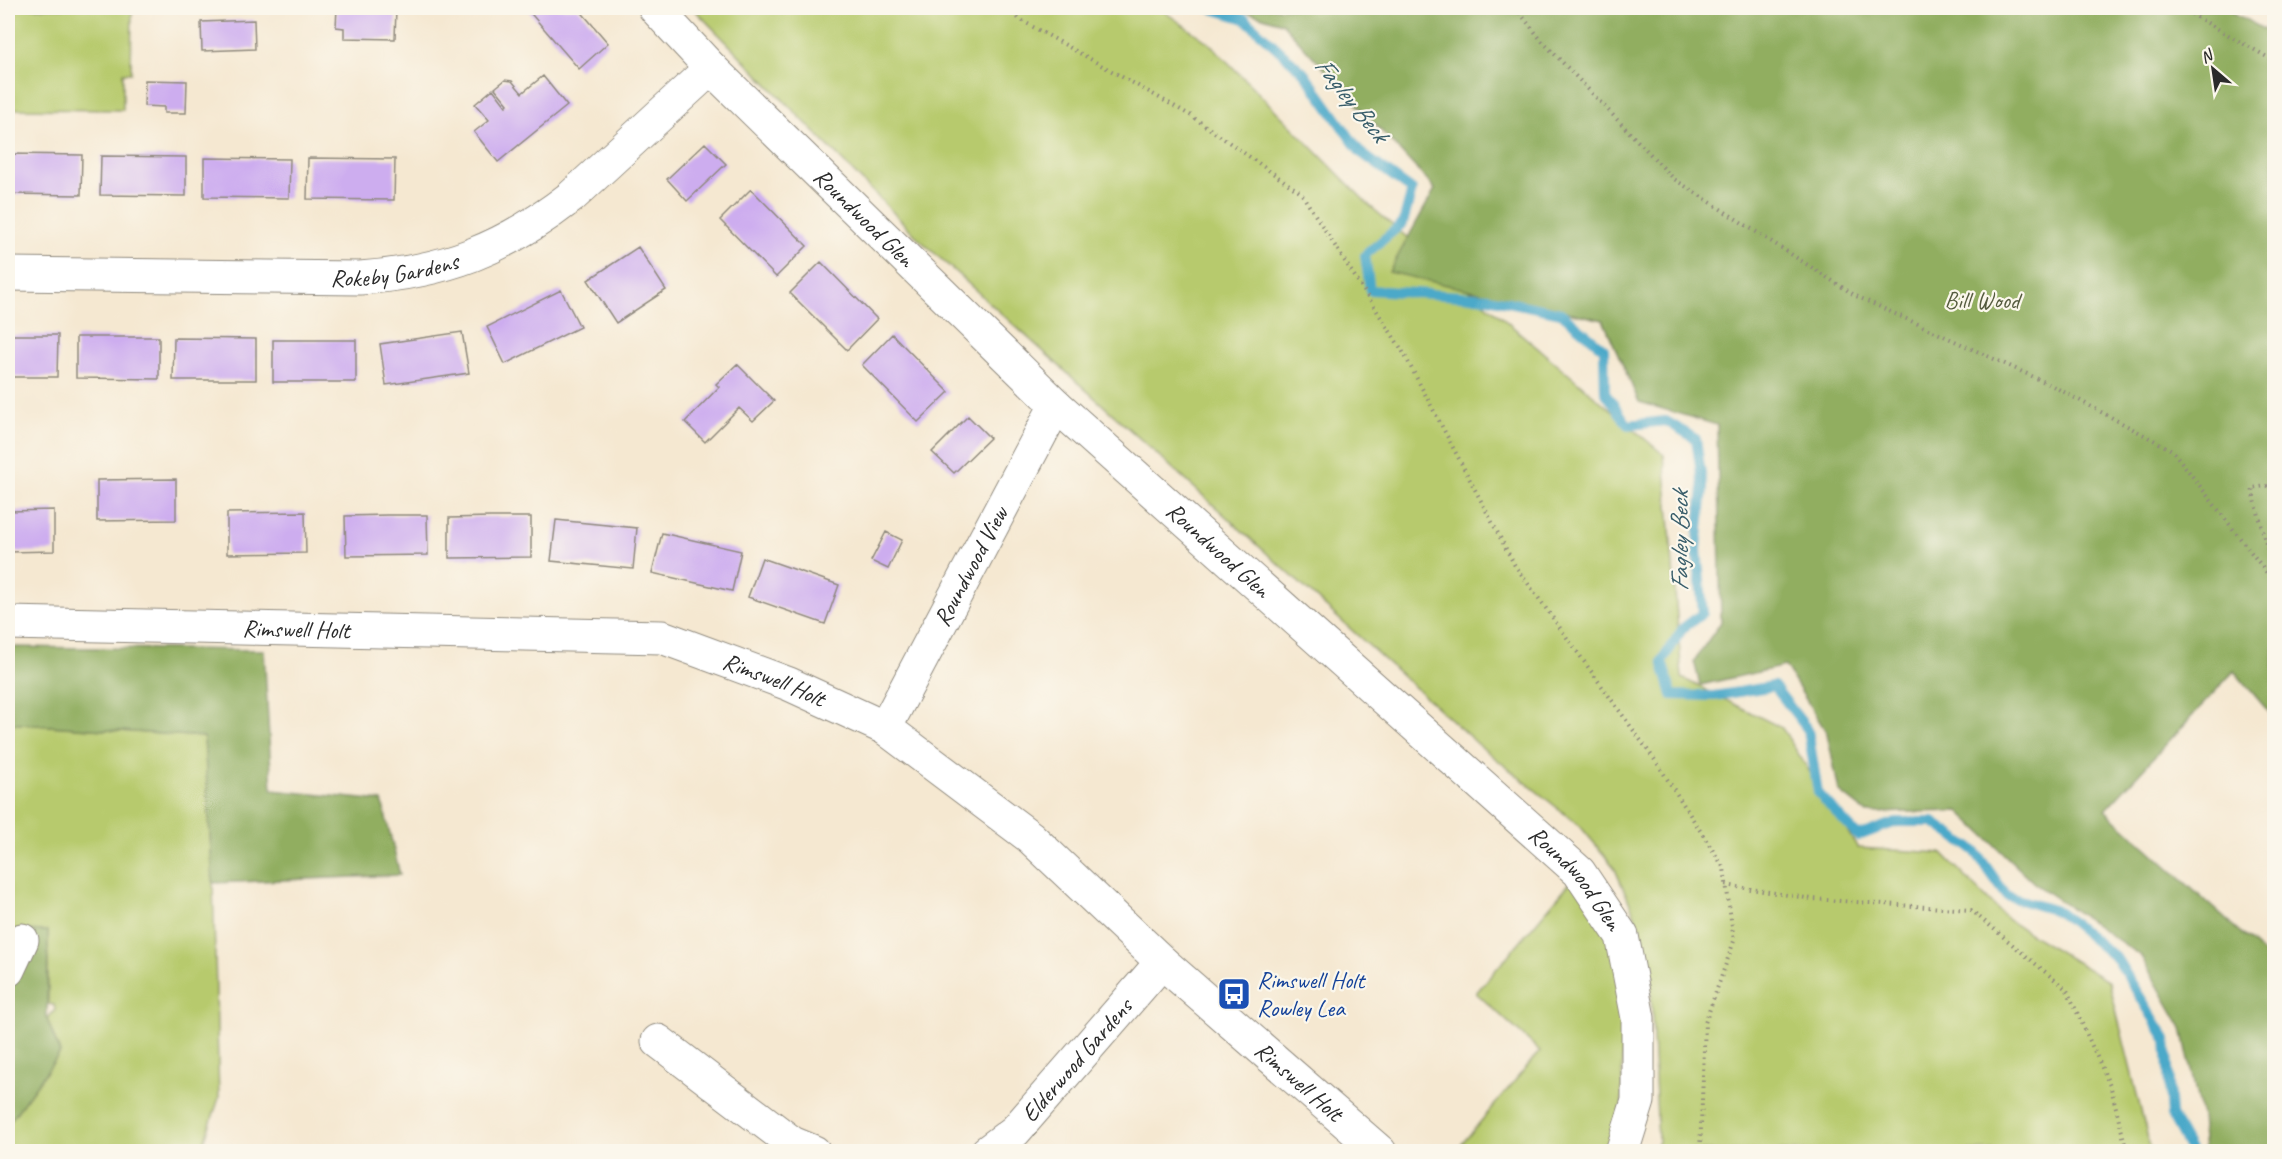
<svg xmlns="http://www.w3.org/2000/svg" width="2282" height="1159" font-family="Caveat,sans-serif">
<rect width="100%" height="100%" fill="#fbf7ec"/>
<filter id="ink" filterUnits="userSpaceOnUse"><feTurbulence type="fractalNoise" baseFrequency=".0167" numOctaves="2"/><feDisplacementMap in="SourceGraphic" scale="12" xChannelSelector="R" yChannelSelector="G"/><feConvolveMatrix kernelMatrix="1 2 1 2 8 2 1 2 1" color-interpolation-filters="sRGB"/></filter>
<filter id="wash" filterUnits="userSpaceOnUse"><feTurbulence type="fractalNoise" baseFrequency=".008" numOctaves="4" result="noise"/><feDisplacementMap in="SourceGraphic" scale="24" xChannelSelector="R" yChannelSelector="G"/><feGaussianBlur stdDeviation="1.35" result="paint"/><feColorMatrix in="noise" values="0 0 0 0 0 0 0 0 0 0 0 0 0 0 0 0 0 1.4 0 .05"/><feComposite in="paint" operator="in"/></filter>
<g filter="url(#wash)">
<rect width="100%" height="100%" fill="#f5e8d1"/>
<path fill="#b7ca6d" stroke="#717a4c" stroke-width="1.5" d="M8,8H132L131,73H123V110L8,109Z
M693,8H1159L1209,43L1370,206L1664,455L1682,678L1782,728L1858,848L1942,853L2008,920L2109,982L2151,1151H1654L1658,1141L1650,972L1634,913L1614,867L1580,826L1480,746L920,240Z
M8,723L204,737L213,883L219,1098L201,1151H8V1124L60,1053L47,1019L55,1010L54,1005L48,1004V931L8,930Z
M1579,872L1622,936V1151L1455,1152L1540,1051L1476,993Z"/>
<path fill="#91ae60" stroke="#5e6c46" stroke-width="1.5" d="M1234,8H2225L2274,35V718L2234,671L2105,810L2274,963V1151H2204L2201,1116L2182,1028L2140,955L2034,883L1959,811L1867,813L1839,791L1827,733L1785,666L1700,685L1694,661L1721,622L1717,425L1639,402L1603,320L1389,272L1435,189L1282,23Z
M8,647L264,650L272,790L382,801L400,875L213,883L204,737L8,723Z
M8,930L48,931L47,1019L60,1053L8,1124Z"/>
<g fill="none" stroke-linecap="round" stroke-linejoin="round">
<path stroke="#4ba9c9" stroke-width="10" d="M1209,8L1245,19L1305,74L1360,152L1412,190L1403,223L1365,255L1370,290L1489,298L1561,313L1604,349L1605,392L1628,425L1666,421L1696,439L1703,488L1697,550L1703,613L1683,628L1662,661L1672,695L1715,696L1774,686L1808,730L1818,793L1858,836L1896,822H1933L1975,851L2007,896L2060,912L2117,959L2166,1039L2171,1115L2191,1152"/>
</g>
<g id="blocks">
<path fill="#cdadef" d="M337,8H396L395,39L344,38V28L336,27Z
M526,8H578L608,43L579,69Z
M254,20L255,49L202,51L201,22Z
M543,76L567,106L498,162L474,132L489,120L475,104L493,89L506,106L508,104L495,88L505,80L512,81L522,93Z
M145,80L187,81L186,113H164V107L144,106Z
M705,143L726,164L687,201L667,179Z
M8,154L82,155L81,195L8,194Z
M101,156L186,157V196L100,195Z
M204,158L290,159L289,198L204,197Z
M308,158L395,159L394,200L307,199Z
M751,189L807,246L776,277L720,220Z
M638,247L666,290L616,323L588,280Z
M821,262L877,319L847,350L790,293Z
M561,290L580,327L505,364L487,327Z
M462,332L469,373L386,385L380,344Z
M892,334L949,392L918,422L862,365Z
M8,335H58L57,377H8Z
M76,337H159V379L76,378Z
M174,338L256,339V380H173Z
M273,340H356V382H273Z
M737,364L774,401L753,421L739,408L705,442L685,422L719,387L716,384Z
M968,416L990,438L954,473L932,452Z
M176,479V520L97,521V480Z
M54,510V551L8,552V511Z
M305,512L306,553L227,554V513Z
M387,515H427L428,555L346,556L345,516Z
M490,517H531V557L449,558V518Z
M556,520L637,528L633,569L551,561Z
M886,532L902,540L888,569L871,561Z
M662,533L741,551L732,591L652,573Z
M762,558L839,585L825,624L748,597Z"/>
</g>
</g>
<g filter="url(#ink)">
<use href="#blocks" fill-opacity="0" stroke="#908a7e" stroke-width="1.5"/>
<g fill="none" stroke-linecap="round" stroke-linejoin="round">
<g stroke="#908a7e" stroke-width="35">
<g id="minor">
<path id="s1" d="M655,8L711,68L1056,405L1579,872L1622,936L1638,1018V1101L1622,1152"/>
<path id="s2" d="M8,274L360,278C445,272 504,249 571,197L711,68"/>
<path id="s3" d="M8,623L662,637L789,684L885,728L1030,837L1162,962L1380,1152"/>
<path id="s4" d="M885,728L1056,405"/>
<path d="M8,970L22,940"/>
<path d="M658,1041L792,1143L814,1152"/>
<path id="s5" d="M987,1152L1015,1131L1162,962"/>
</g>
</g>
<path stroke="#908a7e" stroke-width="4" stroke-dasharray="1.5 4.5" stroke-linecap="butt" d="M1010,8L1019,19L1190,115L1301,193L1402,350L1514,564L1657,763L1724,868L1734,941L1705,1023L1700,1152
M1516,8L1542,41L1674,179L1856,296L2049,384L2172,450L2274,582
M2181,8L2274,61
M2274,485L2252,488L2274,576
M1726,885L1812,899L1971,910L2067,990L2111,1088L2127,1152"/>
<use href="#minor" stroke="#fff" stroke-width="33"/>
</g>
</g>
<defs>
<g id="bus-square" transform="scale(1.725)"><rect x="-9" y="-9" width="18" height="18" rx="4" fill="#1a4fb4" stroke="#fbf7ec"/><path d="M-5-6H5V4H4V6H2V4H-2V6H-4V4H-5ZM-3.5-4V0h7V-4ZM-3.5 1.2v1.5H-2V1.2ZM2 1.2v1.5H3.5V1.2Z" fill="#fff"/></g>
</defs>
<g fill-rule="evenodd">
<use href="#bus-square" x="1234" y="994"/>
</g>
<g text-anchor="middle" stroke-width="4.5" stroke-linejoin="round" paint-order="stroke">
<g font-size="24" fill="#2b2b2b" stroke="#fbf7ec">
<text dy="8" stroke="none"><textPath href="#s1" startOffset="296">Roundwood Glen</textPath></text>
<text dy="8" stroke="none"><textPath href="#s2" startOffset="387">Rokeby Gardens</textPath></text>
<text dy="8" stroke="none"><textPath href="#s1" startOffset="782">Roundwood Glen</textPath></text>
<text dy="8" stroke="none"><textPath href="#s4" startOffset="183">Roundwood View</textPath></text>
<text dy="8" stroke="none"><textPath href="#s3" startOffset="288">Rimswell Holt</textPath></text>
<text dy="8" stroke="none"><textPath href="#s3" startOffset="774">Rimswell Holt</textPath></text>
<text dy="8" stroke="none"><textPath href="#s1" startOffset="1268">Roundwood Glen</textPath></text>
<text dy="8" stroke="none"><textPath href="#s5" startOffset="129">Elderwood Gardens</textPath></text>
<text dy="8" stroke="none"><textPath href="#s3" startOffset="1440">Rimswell Holt</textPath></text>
</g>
<g font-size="24" fill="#555b3f" stroke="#fbf7ec">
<text x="1982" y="308">Bill Wood</text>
</g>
<g font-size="24" fill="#164399" stroke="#fbf7ec" text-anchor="start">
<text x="1257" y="988">Rimswell Holt<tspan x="1257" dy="28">Rowley Lea</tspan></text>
</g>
<g font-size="26" font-style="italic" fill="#385d6a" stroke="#fbf7ec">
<text transform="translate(1352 99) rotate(51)" y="9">Fagley Beck</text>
<text transform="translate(1679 541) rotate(-90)" y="9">Fagley Beck</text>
</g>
</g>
<rect width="2282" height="1159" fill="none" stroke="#fbf7ec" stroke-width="30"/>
<g transform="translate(2213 69) rotate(331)" stroke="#fbf7ec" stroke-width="4.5" paint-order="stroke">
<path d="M0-4.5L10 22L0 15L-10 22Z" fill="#2b2b2b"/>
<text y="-9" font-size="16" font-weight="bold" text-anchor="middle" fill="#2b2b2b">N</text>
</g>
</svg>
